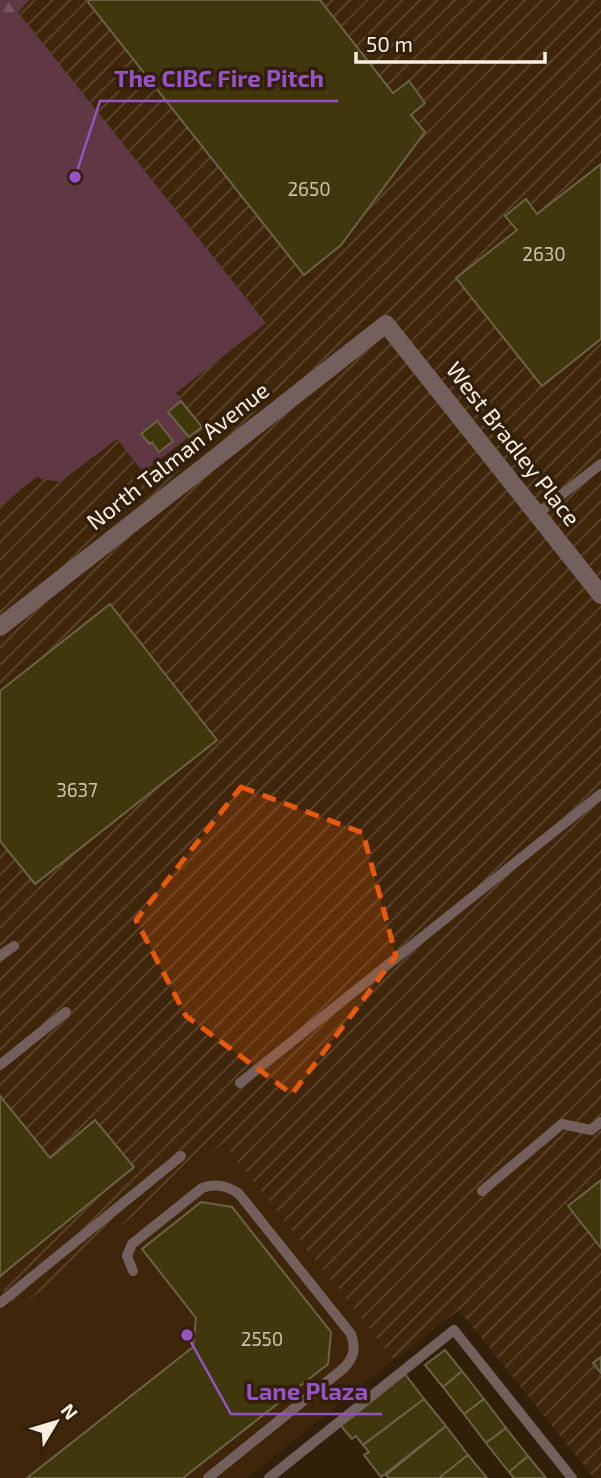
<svg xmlns="http://www.w3.org/2000/svg" width="601" height="1478" font-family="'Exo 2',sans-serif">
<defs>
<pattern id="industrial-furrows" width="10" height="10" patternUnits="userSpaceOnUse" patternTransform="scale(1.75)"><rect width="10" height="10" fill="#3f260b"/><path d="M-1 1l2-2M0 10L10 0M9 11l2-2" fill="none" stroke="#5c462e"/></pattern>
<pattern id="forest-firs" width="22" height="20" patternUnits="userSpaceOnUse" patternTransform="scale(1.75)"><rect width="22" height="20" fill="#5f3843"/><path d="M5 1l3.5 6h-7zM16 11l3.5 6h-7z" fill="#77555e"/></pattern>
</defs>
<rect width="100%" height="100%" fill="#321f0a"/>
<path fill="#3f260b" d="M223,1143L394,1360L247,1478H0V1287L18,1308Z"/>
<path fill="url(#industrial-furrows)" d="M0,0H601V1478H594L459,1310L394,1360L223,1143L18,1309L0,1287Z"/>
<path fill="url(#forest-firs)" d="M0,0H29L0,32Z"/>
<path fill="#5f3843" d="M18,12L266,323L176,393L202,427L143,472L117,439L60,482L41,479L38,476L0,506V32Z"/>
<path fill="#40370d" stroke="#6b6346" stroke-width="2" d="M90,0H320L393,93L409,81L425,103L411,115L425,132L341,245L304,275L88,2Z
M601,164V339L542,386L456,278L517,230L505,216L526,199L537,214Z
M181,401L202,427L189,437L168,412Z
M157,421L173,441L159,452L152,442L150,444L141,434Z
M110,604L217,740L35,884L0,841V691Z
M0,1096L50,1158L95,1120L134,1167L0,1276Z
M601,1180V1248L568,1206Z
M201,1202L232,1207L331,1332L328,1364L183,1478H27L193,1347L196,1318L142,1249Z
M445,1350L462,1371L443,1387L425,1365Z
M601,1357V1373L593,1363Z
M462,1371L484,1399L464,1414L443,1387Z
M405,1374L424,1399L363,1445L356,1436L352,1439L341,1426Z
M424,1399L446,1426L381,1477L364,1455L369,1452L363,1445Z
M484,1399L506,1428L486,1443L464,1414Z
M446,1426L468,1455L439,1478H389L386,1475Z
M506,1428L528,1456L509,1472L486,1443Z
M468,1455L487,1478H439Z
M528,1456L546,1478H514L509,1472Z"/>
<g fill="none" stroke-linecap="round" stroke-linejoin="round">
<path stroke="#735f5b" stroke-width="10" d="M537,514L601,464
M0,956L14,946
M0,1065L66,1012
M240,1083L601,794
M482,1191L562,1124L591,1130L601,1122
M133,1271L127,1256L132,1244L202,1188C215,1183 229,1186 239,1194L351,1334C356,1348 354,1357 344,1368L208,1478
M0,1303L181,1156
M269,1478L454,1330L572,1478"/>
<path stroke="#735f5b" stroke-width="18" d="M0,627L386,324L601,595"/>
</g>
<path fill="#e8590c" fill-opacity="0.2" stroke="#e8590c" stroke-width="5" stroke-dasharray="14 9" stroke-linejoin="round" d="M241,787L363,833L396,956L292,1094L186,1016L136,920Z"/>
<g text-anchor="middle" stroke-width="7" stroke-linejoin="round" paint-order="stroke">
<g font-size="19" fill="#cdc1ad">
<text x="309" y="196">2650</text>
<text x="544" y="261">2630</text>
<text x="77" y="797">3637</text>
<text x="262" y="1346">2550</text>
</g>
<g font-size="23" fill="#fcefe2" stroke="#321f0a">
<text transform="translate(513 444) rotate(52)" y="8">West Bradley Place</text>
<text transform="translate(178 456) rotate(-38)" y="8">North Talman Avenue</text>
</g>
</g>
<path fill="none" stroke="#9553c6" stroke-width="2.5" d="M75 177L100 101H338M187 1335L231 1414H382"/>
<g fill="#9553c6" stroke="#321f0a" stroke-width="2.5">
<circle cx="75" cy="177" r="7"/>
<circle cx="187" cy="1335" r="7"/>
</g>
<g font-size="24" text-anchor="middle" font-weight="bold" fill="#9553c6" stroke="#321f0a" stroke-width="7" stroke-linejoin="round" paint-order="stroke">
<text x="219" y="87">The CIBC Fire Pitch</text>
<text x="307" y="1400">Lane Plaza</text>
</g>
<g transform="translate(56 1422) rotate(52)" stroke="#321f0a" stroke-width="5" paint-order="stroke">
<path d="M0-5L12 26L0 18L-12 26Z" fill="#fcefe2"/>
<text y="-10" font-size="19" font-weight="bold" text-anchor="middle" fill="#fcefe2">N</text>
</g>
<path d="M356 52v10h189v-10" fill="none" stroke="#fcefe2" stroke-width="3.5"/>
<text x="366" y="52" font-size="21" fill="#fcefe2" stroke="#321f0a" stroke-width="5" paint-order="stroke">50 m</text>
</svg>
